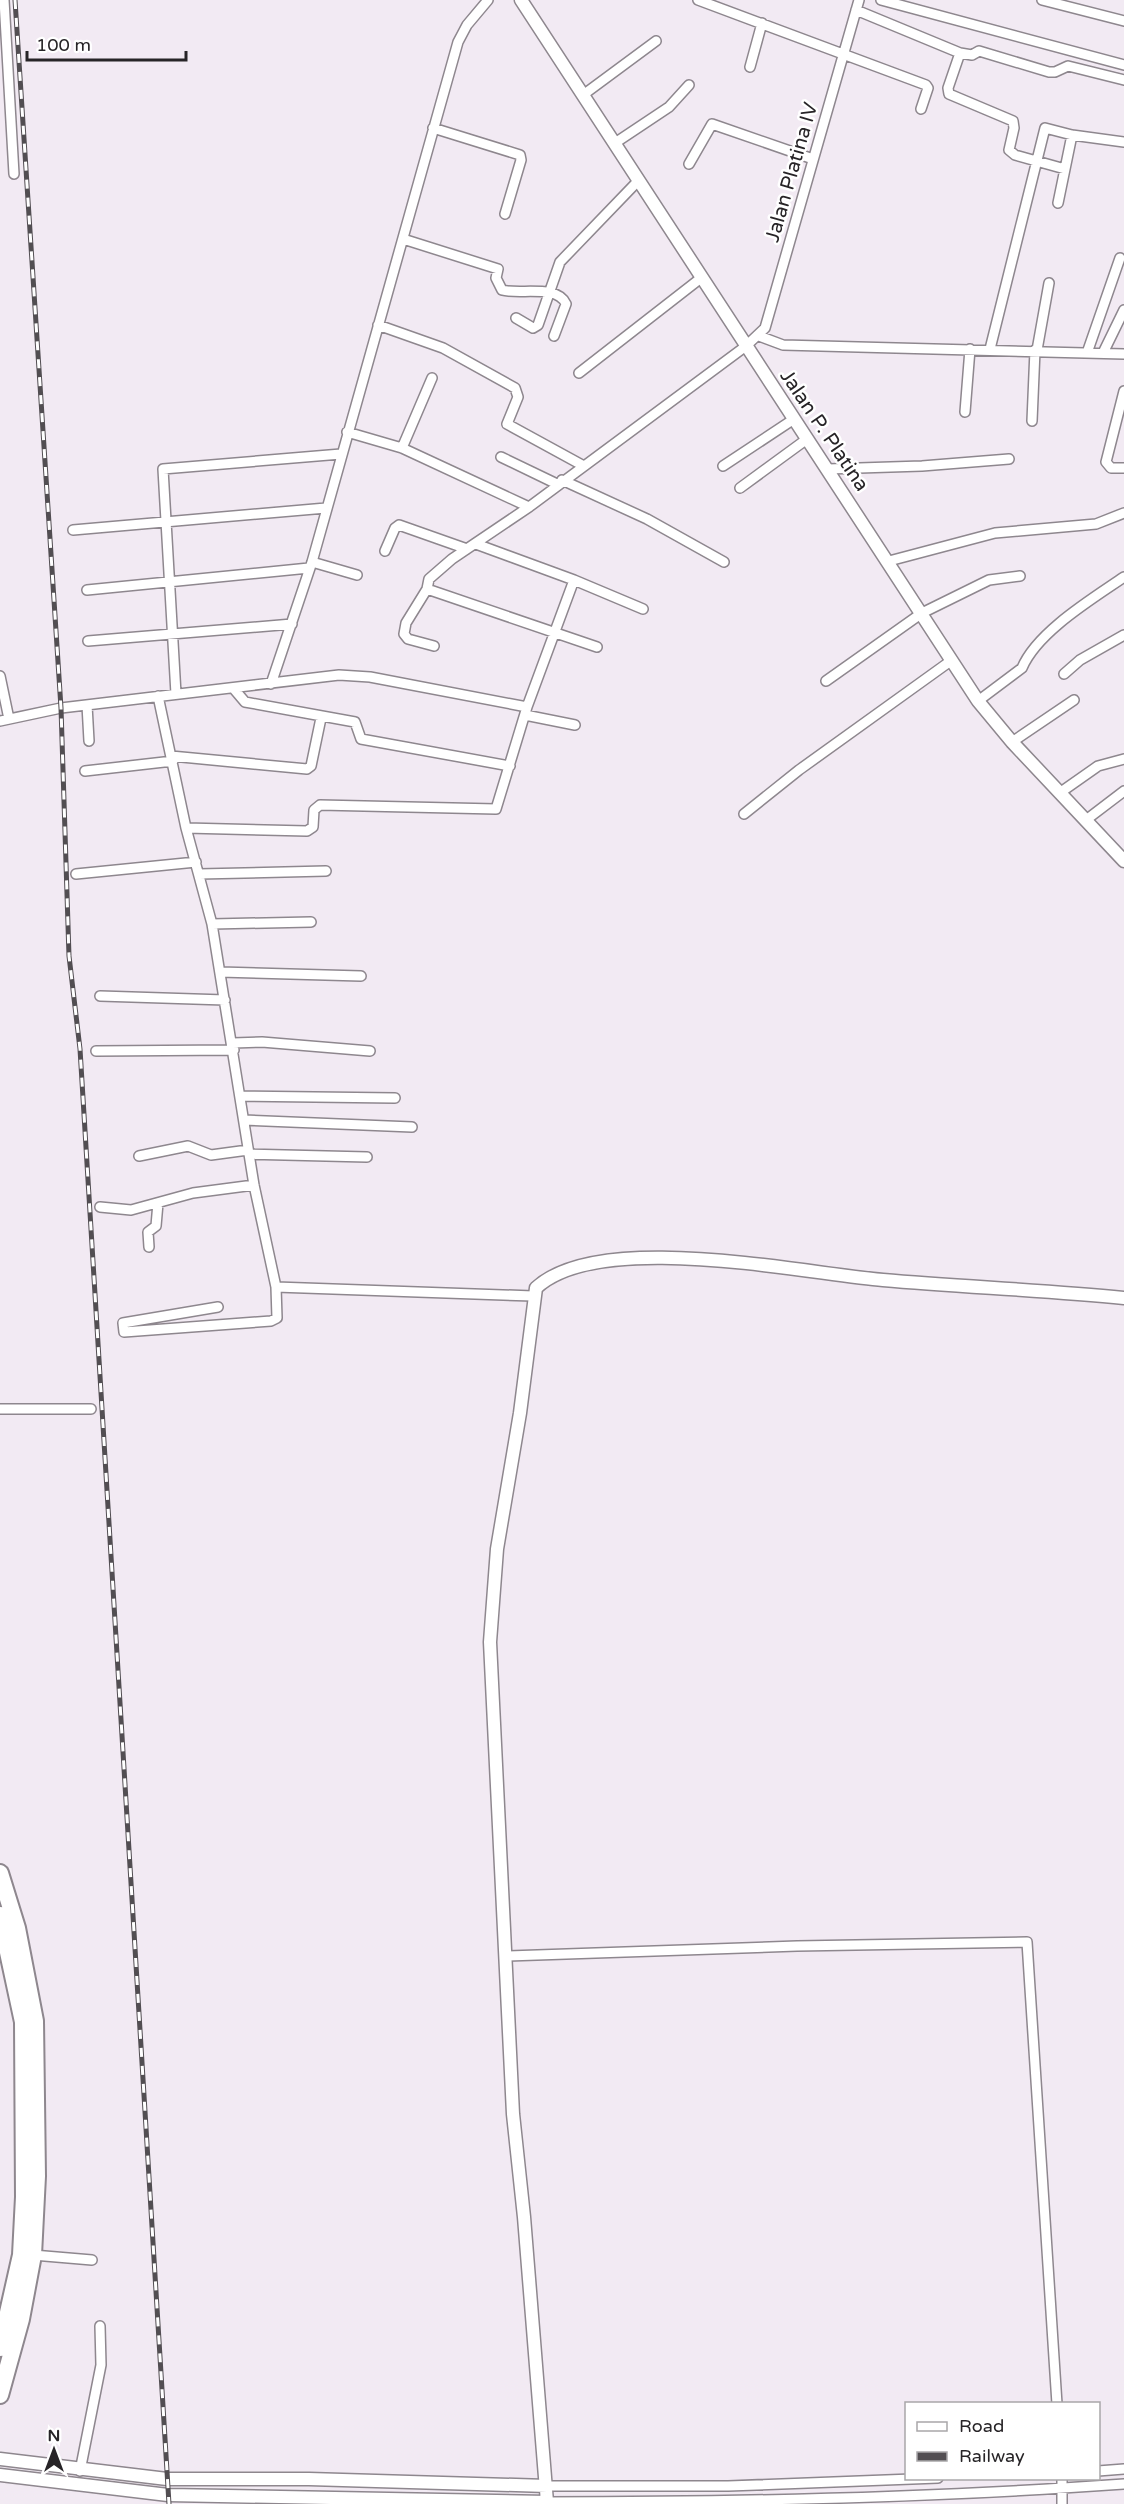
<svg xmlns="http://www.w3.org/2000/svg" width="1124" height="2504" font-family="'Varela Round',sans-serif">
<rect width="100%" height="100%" fill="#f2eaf3"/>
<g fill="none" stroke-linecap="round" stroke-linejoin="round">
<g stroke="#8e878e" stroke-width="12">
<path id="street" d="M4,0L14,174
M698,0L926,85L928,88L921,109
M881,0L1124,65
M1042,0L1124,21
M856,10L960,53L972,55L979,51L1049,72H1055L1068,66L1124,80
M960,53L948,88L949,94L1013,121L1014,128L1009,150L1015,155L1065,169
M750,67L762,23
M583,95L656,41
M433,128L520,155L521,160L505,214
M615,143L669,107L689,85
M689,164L712,124L813,159
M1058,203L1072,135
M403,239L498,269L496,278L502,290C519,295 558,284 566,304L554,336
M516,318L533,328L538,325L560,262L638,181
M378,325L443,348L515,388L518,397L507,424L582,465
M759,336L783,345L1124,354
M990,349L1045,128L1072,135L1124,142
M1037,350L1049,283
M1087,353L1120,258
M1103,353L1124,310
M579,373L701,278
M1124,391L1106,462L1111,468H1124
M965,412L970,349
M1032,421L1035,350
M347,432L402,448L529,507
M402,448L432,378
M501,457L557,484
M723,466L794,419
M828,469L922,466L1009,459
M562,480L647,519L724,562
M740,488L807,439
M73,530L326,508
M476,544L574,580L643,609
M385,551L395,528L399,525L467,549
M889,561L995,533L1096,524L1124,513
M312,562L357,575
M427,589L597,647
M87,590L309,568
M88,641L292,624
M434,646L408,639L404,634L406,623L427,589L429,579L452,559L529,507L746,346L765,328L859,0
M1064,674L1080,660L1124,635
M0,676L9,719
M826,681L922,613L989,580L1020,576
M271,684L312,562L458,42L467,25L488,0
M234,689L245,702L355,722L361,739L510,766
M176,694L163,469L341,454
M158,696L186,828L212,924L254,1185L276,1287L533,1296
M978,701L1022,668C1037,632 1092,599 1124,577
M87,705L89,741
M525,715L575,725
M0,721L61,708L339,675L370,677L527,707
M1012,742L1074,700
M171,756L307,769L311,766L321,718
M85,771L173,761
M1061,792L1098,766L1124,759
M744,814L799,770L952,660
M1086,820L1124,791
M186,828L307,831L313,827L314,810L320,805L496,809L527,707L574,580
M76,874L196,862
M199,874L326,871
M212,924L311,922
M220,972L361,976
M100,996L225,1000
M233,1043L262,1042L370,1051
M96,1051L234,1050
M241,1096L395,1098
M244,1120L412,1127
M249,1154L367,1157
M139,1156L188,1146L211,1155L248,1150
M100,1207L131,1210L193,1193L254,1185
M149,1247L148,1232L156,1226L158,1203
M218,1307L123,1323L124,1332L271,1321L277,1318L276,1287
M0,1409H91
M506,1956L797,1946L1027,1942L1057,2404
M33,2255L92,2260
M80,2471L101,2365L100,2326
M1098,2471L1124,2469
M1062,2478V2504
M547,2486H728L938,2478
M547,2502C740,2502 932,2498 1124,2484"/>
</g>
<g stroke="#8e878e" stroke-width="15">
<path id="secondary" d="M521,0L978,701L1012,742L1124,861
M0,2459L167,2479H309L547,2486
M0,2475L168,2495L547,2502L524,2217L513,2114L490,1642L497,1549L520,1413L536,1288C599,1229 801,1273 883,1280C963,1287 1044,1290 1124,1298"/>
</g>
<g stroke="#8e878e" stroke-width="20">
<path id="highway" d="M0,1873L17,1928L35,2021L37,2176L33,2255L21,2319L0,2395
M0,1915L23,2022L24,2197L21,2255L0,2348"/>
</g>
<use href="#street" stroke="#fff" stroke-width="9"/>
<use href="#secondary" stroke="#fff" stroke-width="12"/>
<use href="#highway" stroke="#fff" stroke-width="16"/>
<g stroke="#524e52" stroke-width="5">
<path id="rail" d="M15,0L61,708L69,956L80,1049L169,2504"/>
</g>
<use href="#rail" stroke="#fff" stroke-width="3" stroke-dasharray="9" stroke-linecap="butt"/>
</g>
<g text-anchor="middle" stroke-width="5" stroke-linejoin="round" paint-order="stroke">
<g font-size="20" fill="#272427" stroke="#fff">
<text transform="translate(791 172) rotate(-74)" y="7">Jalan Platina IV</text>
<text transform="translate(825 430) rotate(56)" y="7">Jalan P. Platina</text>
</g>
</g>
<rect x="905" y="2402" width="195" height="78" fill="#ffffff" stroke="#a9a7a9" stroke-width="1.5"/>
<rect x="917" y="2422" width="30" height="9" fill="#ffffff" stroke="#a9a7a9" stroke-width="1.5"/>
<text x="959" y="2432" font-size="18" fill="#272427">Road</text>
<rect x="917" y="2452" width="30" height="9" fill="#524e52" stroke="#a9a7a9" stroke-width="1.5"/>
<text x="959" y="2462" font-size="18" fill="#272427">Railway</text>
<g transform="translate(54 2450)" stroke="#ffffff" stroke-width="4.5" paint-order="stroke">
<path d="M0-4.5L10 22L0 15L-10 22Z" fill="#272427"/>
<text y="-9" font-size="16" font-weight="bold" text-anchor="middle" fill="#272427">N</text>
</g>
<path d="M27 51v9h159v-9" fill="none" stroke="#272427" stroke-width="3"/>
<text x="36" y="51" font-size="18" fill="#272427" stroke="#ffffff" stroke-width="4.5" paint-order="stroke">100 m</text>
</svg>
